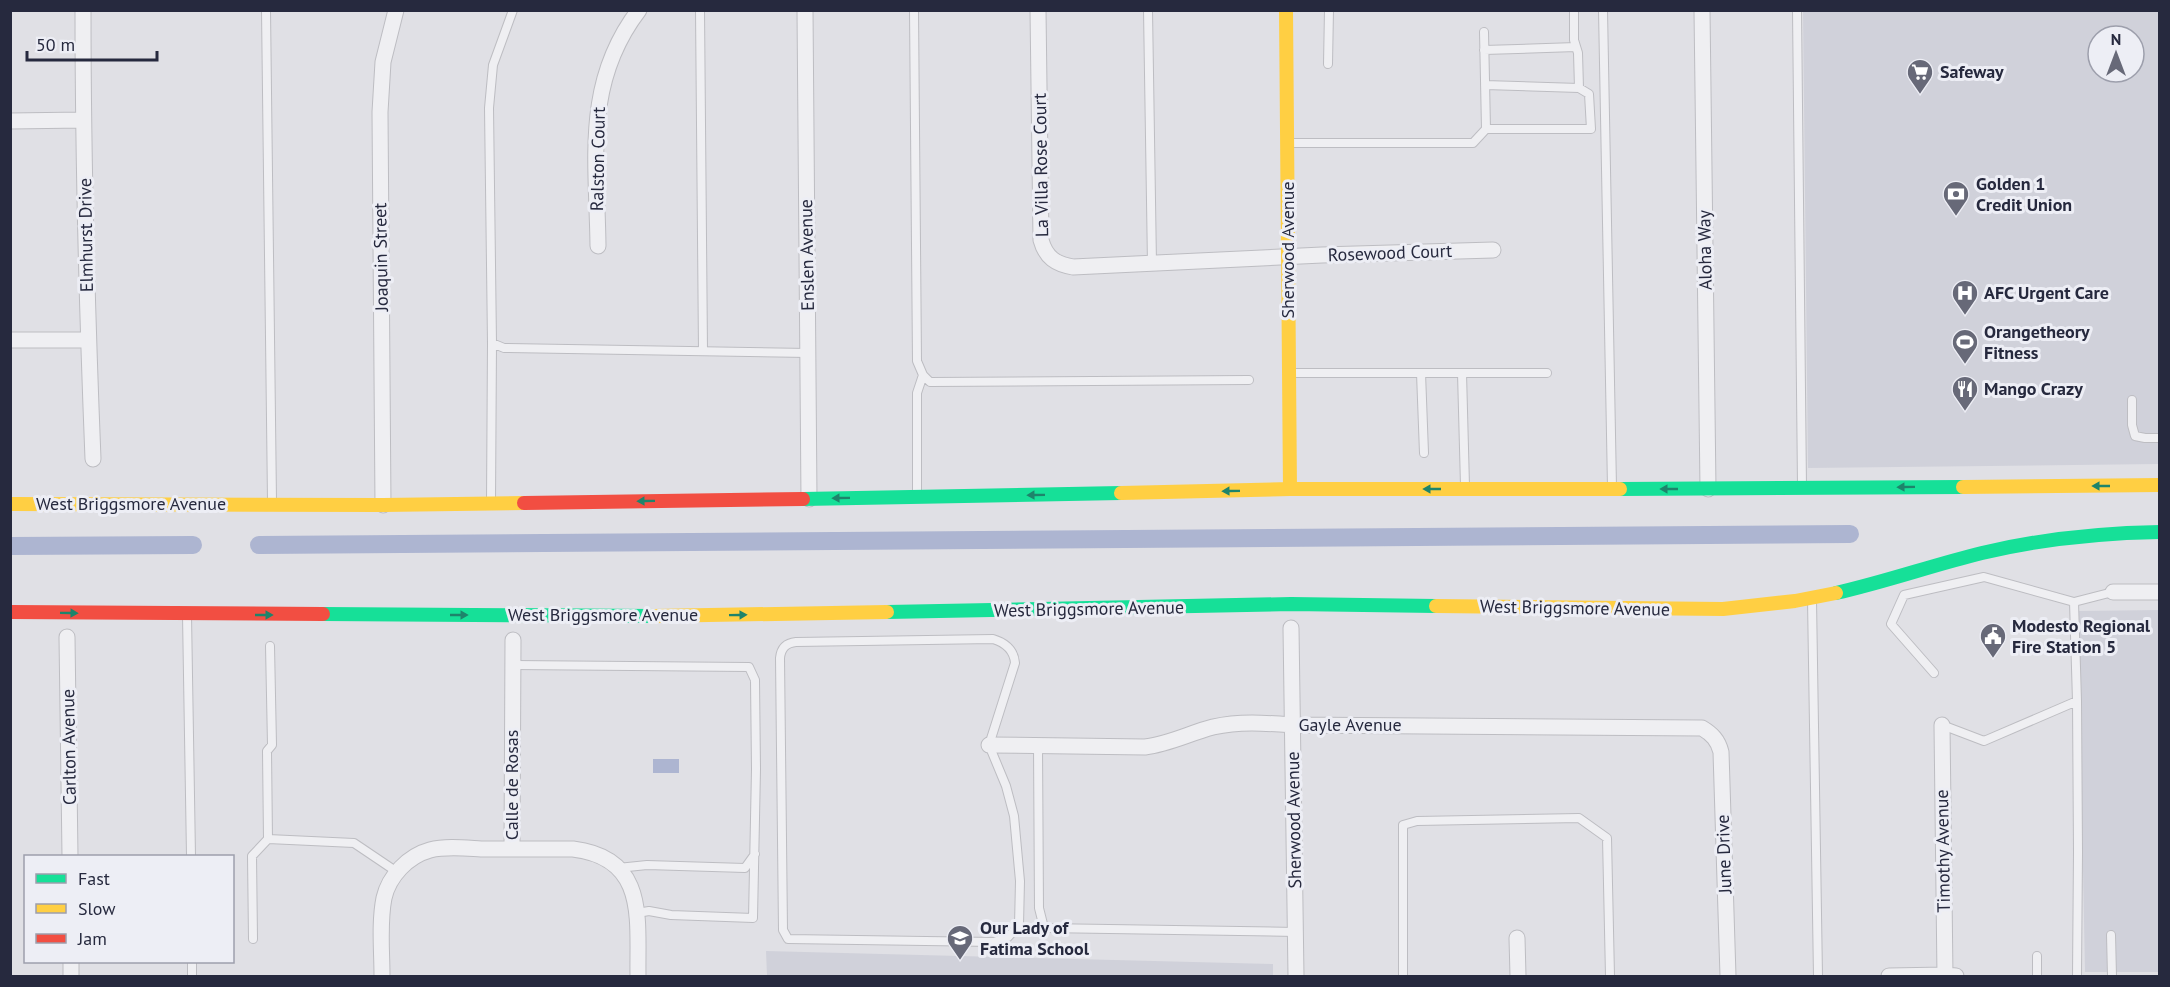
<svg xmlns="http://www.w3.org/2000/svg" width="2170" height="987" font-family="'PT Sans',sans-serif">
<rect width="100%" height="100%" fill="#e0e0e5"/>
<path fill="#d0d1da" fill-rule="evenodd" d="M1803,11H2159V464L1808,468ZM2098,36H2134V72H2098Z
M2159,610V972H2085L2078,611Z
M766,951L1273,964V976H767Z"/>
<path fill="#adb5d1" d="M653,759H679V773H653Z"/>
<g fill="none" stroke-linecap="round" stroke-linejoin="round">
<path stroke="#adb5d1" stroke-width="18" d="M259,545L1850,534
M10,546L193,545"/>
<g stroke="#bdbdc2" stroke-width="10">
<path id="lane" d="M266,10L272,501
M513,10L493,65L489,108L492,343L504,348L808,353
M700,10L703,351
M914,10L917,361L923,375L930,382L1249,380
M1148,10L1152,264
M1603,10L1612,487
M1797,10L1802,486
M1484,50L1576,47
M1328,64L1329,10
M1485,85L1579,88
M1486,129H1591L1589,94L1579,88L1578,53L1574,40V10
M1288,143H1473L1486,129L1484,32
M1290,373H1547
M1421,373L1424,453
M1462,373L1465,486
M2132,400V425L2135,436L2145,438H2160
M917,492V393L923,375
M491,501L492,343
M1812,600L1818,976
M187,615L191,856
M993,639C1006,643 1014,650 1015,663L989,745L1006,786L1014,816L1020,881L1019,925L1008,937L994,942L788,939L783,930L780,658C781,648 786,643 796,642Z
M513,665L749,667L755,680L756,769L753,918L671,915L649,911L637,913
M1934,673L1891,624L1904,595L1984,577L2074,602L2113,592
M2077,701L2078,852L2077,976
M1942,725L1984,741L2077,701L2074,602
M1038,746L1039,908L1044,928L1296,932
M268,839L354,843L397,872
M618,868L647,865L745,868L755,854
M2111,935L2112,976
M253,939L252,856L268,839L267,751L272,745L270,646
M2037,956V976
M192,962V976
M1403,976V825L1417,821L1579,818L1607,838L1610,976"/>
</g>
<g stroke="#bdbdc2" stroke-width="17">
<path id="street" d="M83,10C83,160 87,309 93,459
M805,10L809,499
M1038,10L1041,240C1046,258 1056,264 1073,267L1322,255L1493,250
M1702,10L1708,489
M10,121L83,120
M598,246C597,160 583,83 639,10
M10,340H88
M383,505L380,112L383,62L396,10
M2113,592H2160
M1291,628L1296,976
M67,637L70,856
M1942,725L1945,976
M989,745L1145,747C1169,744 1190,733 1213,727C1240,721 1265,723 1292,725L1702,728C1712,734 1718,740 1721,752L1728,976
M512,849L513,640
M1517,938L1518,976
M71,962V976
M382,976C382,951 379,923 384,898C389,876 408,856 430,850C446,846 464,848 481,849C512,849 543,849 573,849C648,858 637,920 638,976
M1889,976L1945,975L1956,976"/>
</g>
<use href="#lane" stroke="#efeff2" stroke-width="8"/>
<use href="#street" stroke="#efeff2" stroke-width="15"/>
<path stroke="#16e098" stroke-width="14" d="M1620,489L1963,487
M803,499L1121,493
M1836,593C1885,582 1933,565 1982,553C2041,539 2100,533 2160,532
M887,612L1291,604L1436,606
M323,614L654,616"/>
<path stroke="#ffcf43" stroke-width="14" d="M1286,10L1290,489
M1963,487L2160,485
M1121,493L1290,489H1620
M10,504L383,505L524,503
M1436,606L1723,609L1795,601L1836,593
M654,616L887,612"/>
<path stroke="#f24e42" stroke-width="14" d="M524,503L803,499
M10,612L323,614"/>
</g>
<defs><path id="oneway-solid" d="M-6-.8H1V-3.2L6.5 0L1 3.2V.8H-6Z" transform="scale(1.5)"/></defs>
<g fill="#1e846b">
<use href="#oneway-solid" transform="translate(2101 486) rotate(180)"/>
<use href="#oneway-solid" transform="translate(1906 487) rotate(179)"/>
<use href="#oneway-solid" transform="translate(1432 489) rotate(180)"/>
<use href="#oneway-solid" transform="translate(1669 489) rotate(-180)"/>
<use href="#oneway-solid" transform="translate(1231 491) rotate(179)"/>
<use href="#oneway-solid" transform="translate(1036 495) rotate(179)"/>
<use href="#oneway-solid" transform="translate(841 498) rotate(179)"/>
<use href="#oneway-solid" transform="translate(646 501) rotate(179)"/>
<use href="#oneway-solid" transform="translate(69 613) rotate(1)"/>
<use href="#oneway-solid" transform="translate(264 615)"/>
<use href="#oneway-solid" transform="translate(459 615)"/>
<use href="#oneway-solid" transform="translate(738 615) rotate(-1)"/>
</g>
<defs>
<g id="supermarket-pin" transform="scale(1.35)"><path d="M0 17L-7.5 6A9.5 9.5 0 1 1 7.5 6Z" fill="#676978" stroke="#edeef5"/><path d="M-6-5.5h2.5l.6 2H6L4.5 2H-2.5L-4.4-4H-6ZM-1.5 3.2a1.3 1.3 0 1 0 .1 0ZM3 3.2a1.3 1.3 0 1 0 .1 0Z" fill="#fff"/></g>
<g id="bank-pin" transform="scale(1.35)"><path d="M0 17L-7.5 6A9.5 9.5 0 1 1 7.5 6Z" fill="#676978" stroke="#edeef5"/><path d="M-6-4H6V4H-6ZM0-2.3a2.3 2.3 0 1 0 0 4.6a2.3 2.3 0 1 0 0-4.6Z" fill="#fff"/></g>
<g id="hospital-pin" transform="scale(1.35)"><path d="M0 17L-7.5 6A9.5 9.5 0 1 1 7.5 6Z" fill="#676978" stroke="#edeef5"/><path d="M-5-5h3v3.5h4V-5h3V5h-3V1.5h-4V5h-3Z" fill="#fff"/></g>
<g id="stadium-pin" transform="scale(1.35)"><path d="M0 17L-7.5 6A9.5 9.5 0 1 1 7.5 6Z" fill="#676978" stroke="#edeef5"/><path d="M0-5a6.5 5 0 1 0 0 10a6.5 5 0 1 0 0-10ZM-3.5-1.8h7v3.6h-7Z" fill="#fff"/></g>
<g id="restaurant-pin" transform="scale(1.35)"><path d="M0 17L-7.5 6A9.5 9.5 0 1 1 7.5 6Z" fill="#676978" stroke="#edeef5"/><path d="M-5-6h1v4h1v-4h1v4h1v-4h1v5L-1.5 .5V6h-2V.5L-5-1ZM5-6V6H3V1.5H1.5Q1.5-4 5-6Z" fill="#fff"/></g>
<g id="civic-pin" transform="scale(1.35)"><path d="M0 17L-7.5 6A9.5 9.5 0 1 1 7.5 6Z" fill="#676978" stroke="#edeef5"/><path d="M-.6-6.5H3V-4.5H.6V-3L4-1V1h2V6H-6V1h2V-1L-.6-3ZM-1.2 2.5V6h2.4V2.5Z" fill="#fff"/></g>
<g id="school-pin" transform="scale(1.35)"><path d="M0 17L-7.5 6A9.5 9.5 0 1 1 7.5 6Z" fill="#676978" stroke="#edeef5"/><path d="M0-5L7-2L0 1L-7-2ZM-4 1L0 2.5L4 1V4Q0 6-4 4Z" fill="#fff"/></g>
</defs>
<g fill-rule="evenodd">
<use href="#supermarket-pin" x="1920" y="72"/>
<use href="#bank-pin" x="1956" y="194"/>
<use href="#hospital-pin" x="1965" y="293"/>
<use href="#stadium-pin" x="1965" y="342"/>
<use href="#restaurant-pin" x="1965" y="389"/>
<use href="#civic-pin" x="1993" y="636"/>
<use href="#school-pin" x="960" y="938"/>
</g>
<g text-anchor="middle" stroke-width="6" stroke-linejoin="round" paint-order="stroke">
<g font-size="18" font-weight="bold" fill="#26293e" stroke="#edeef5" text-anchor="start">
<text x="1940" y="78">Safeway</text>
<text x="1976" y="190">Golden 1<tspan x="1976" dy="21">Credit Union</tspan></text>
<text x="1984" y="299">AFC Urgent Care</text>
<text x="1984" y="338">Orangetheory<tspan x="1984" dy="21">Fitness</tspan></text>
<text x="1984" y="395">Mango Crazy</text>
<text x="2012" y="632">Modesto Regional<tspan x="2012" dy="21">Fire Station 5</tspan></text>
<text x="980" y="934">Our Lady of<tspan x="980" dy="21">Fatima School</tspan></text>
</g>
<g font-size="18" fill="#26293e" stroke="#edeef5">
<text transform="translate(598 159) rotate(-89)" y="6">Ralston Court</text>
<text transform="translate(1041 165) rotate(-91)" y="6">La Villa Rose Court</text>
<text transform="translate(86 235) rotate(-91)" y="6">Elmhurst Drive</text>
<text transform="translate(1288 250) rotate(-90)" y="6">Sherwood Avenue</text>
<text transform="translate(1705 250) rotate(-91)" y="6">Aloha Way</text>
<text transform="translate(1390 253) rotate(-2)" y="6">Rosewood Court</text>
<text transform="translate(807 255) rotate(-91)" y="6">Enslen Avenue</text>
<text transform="translate(381 257) rotate(-91)" y="6">Joaquin Street</text>
<text x="131" y="510">West Briggsmore Avenue</text>
<text transform="translate(1575 608) rotate(1)" y="6">West Briggsmore Avenue</text>
<text transform="translate(1089 609) rotate(-1)" y="6">West Briggsmore Avenue</text>
<text x="603" y="621">West Briggsmore Avenue</text>
<text x="1350" y="731">Gayle Avenue</text>
<text transform="translate(69 747) rotate(-91)" y="6">Carlton Avenue</text>
<text transform="translate(512 785) rotate(-90)" y="6">Calle de Rosas</text>
<text transform="translate(1294 820) rotate(-91)" y="6">Sherwood Avenue</text>
<text transform="translate(1943 851) rotate(-91)" y="6">Timothy Avenue</text>
<text transform="translate(1724 854) rotate(-92)" y="6">June Drive</text>
</g>
</g>
<rect width="2170" height="987" fill="none" stroke="#26293e" stroke-width="24"/>
<rect x="24" y="855" width="210" height="108" fill="#edeef5" stroke="#9d9fac" stroke-width="1.5"/>
<rect x="36" y="874" width="30" height="9" fill="#16e098" stroke="#9d9fac" stroke-width="1.5"/>
<text x="78" y="885" font-size="18" fill="#26293e">Fast</text>
<rect x="36" y="904" width="30" height="9" fill="#ffcf43" stroke="#9d9fac" stroke-width="1.5"/>
<text x="78" y="915" font-size="18" fill="#26293e">Slow</text>
<rect x="36" y="934" width="30" height="9" fill="#f24e42" stroke="#9d9fac" stroke-width="1.5"/>
<text x="78" y="945" font-size="18" fill="#26293e">Jam</text>
<g transform="translate(2116 54)"><circle r="28" fill="#edeef5" stroke="#9d9fac" stroke-width="1.5"/>
<path d="M0-4.5L10 22L0 15L-10 22Z" fill="#676978"/>
<text y="-9" font-size="16" font-weight="bold" text-anchor="middle" fill="#26293e">N</text>
</g>
<path d="M27 51v9h130v-9" fill="none" stroke="#26293e" stroke-width="3"/>
<text x="36" y="51" font-size="18" fill="#26293e" stroke="#edeef5" stroke-width="4.5" paint-order="stroke">50 m</text>
</svg>
